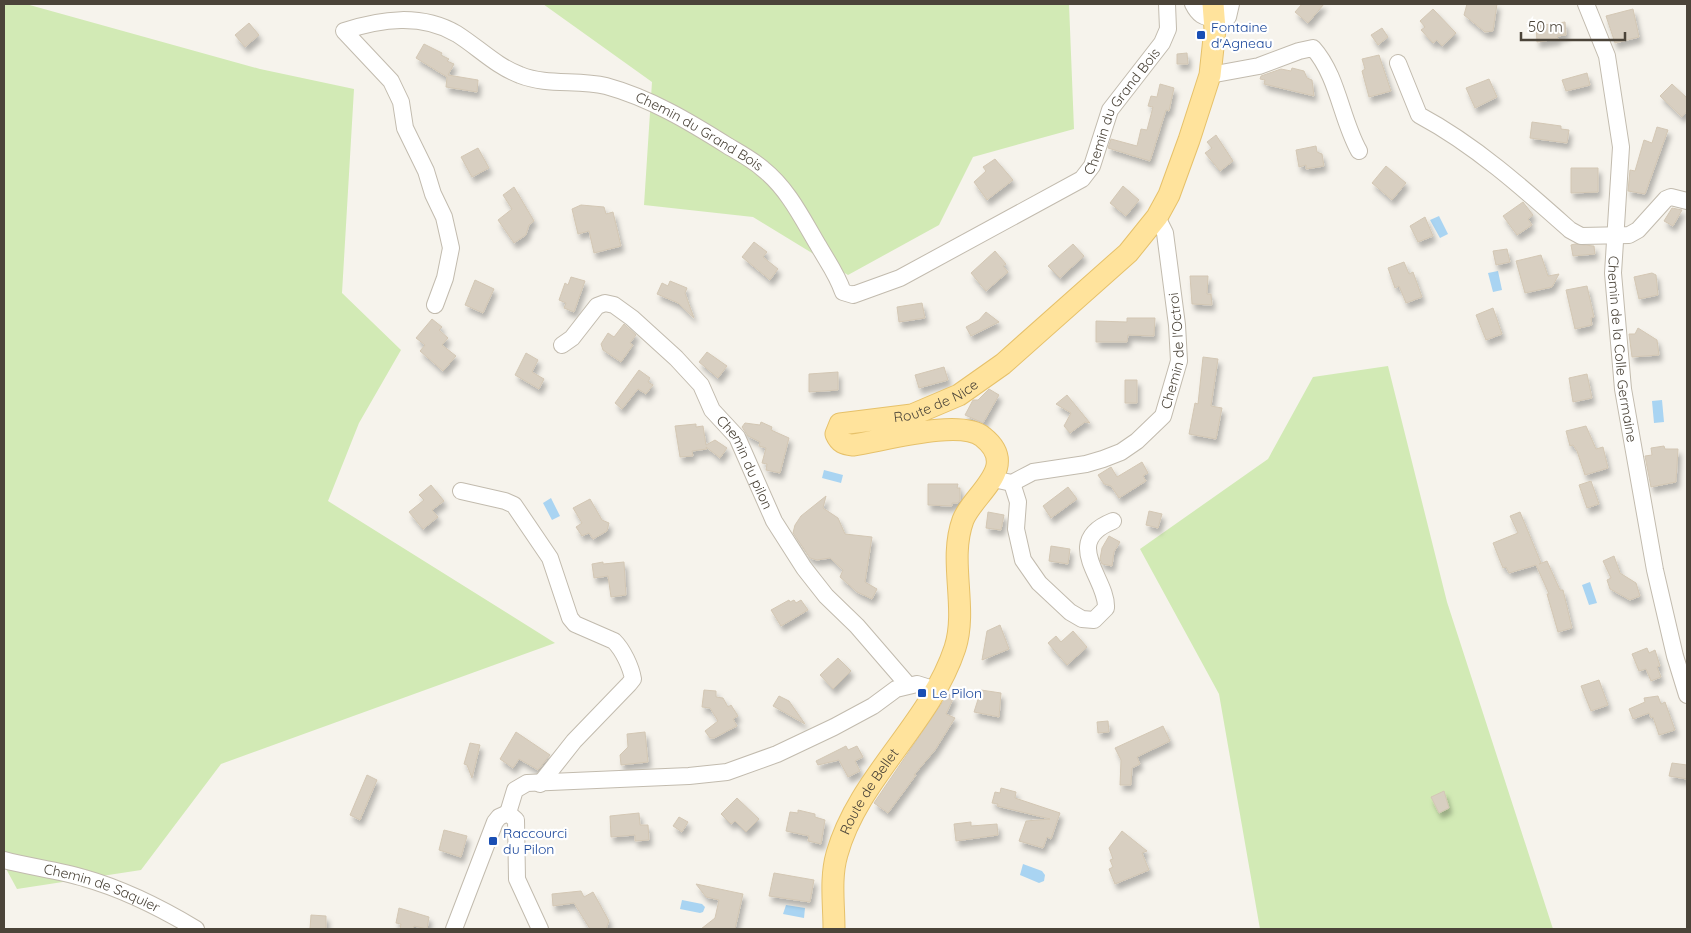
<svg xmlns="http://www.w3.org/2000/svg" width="1691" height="933" font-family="Quicksand,sans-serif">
<defs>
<filter id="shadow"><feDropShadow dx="3" dy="5.5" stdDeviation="2.5" flood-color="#0004"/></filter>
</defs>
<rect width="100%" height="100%" fill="#f6f3ec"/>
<path fill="#d2eab5" d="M4,4H26L260,69L354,89L342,293L401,350L359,423L328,501L555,643L221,764L141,870L17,889L4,865Z
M543,4H1069L1074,129L973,157L939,225L848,275L753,217L644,205L652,82Z
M1388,366L1447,602L1553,929H1260L1219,694L1140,549L1268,459L1313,377Z"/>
<path fill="#a9d4f2" d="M1439,216L1448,234L1440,238L1430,220Z
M1498,271L1502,290L1493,292L1488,273Z
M1662,400L1664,422L1654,423L1652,401Z
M824,470L843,475L841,483L822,478Z
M551,498L560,516L552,520L543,503Z
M1590,582L1597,603L1589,605L1582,585Z
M1023,864L1042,871L1045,875L1044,881L1039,883L1020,875Z
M682,900L702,904L705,907L703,912L700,913L680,909Z
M786,905L805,908L804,918L783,914Z"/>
<path fill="#d8cfc1" stroke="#d3c7b4" filter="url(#shadow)" d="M1302,4H1324L1308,23L1295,12Z
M1467,4H1497L1493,31L1485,32L1464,15Z
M1433,9L1456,33L1442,46L1437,40L1433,43L1421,30L1425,27L1420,21Z
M1633,9L1639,37L1615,43L1606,16Z
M1565,22L1566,35L1557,36L1558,39L1537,42L1536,26Z
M249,23L259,35L245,47L235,35Z
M1382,28L1388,37L1378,45L1371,35Z
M424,44L442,53L441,55L449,59L447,61L454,64L448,75L478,80L477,92L446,87L447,77L416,58Z
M1187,53L1188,64H1177V54Z
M1379,55L1391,91L1369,97L1362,71L1365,69L1362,59Z
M1292,68L1304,71L1307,78L1312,80L1314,96L1264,84L1265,80L1260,79L1261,76L1281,69L1291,71Z
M1587,73L1590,85L1566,91L1562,80Z
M1489,79L1497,97L1475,108L1466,88Z
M1160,84L1174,88L1169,111L1166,110L1150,161L1108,148L1111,139L1137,146L1141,129L1147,130L1153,107L1148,106L1151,96L1157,97Z
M1672,84L1687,98V111L1682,117L1660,96Z
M1532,122L1561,126V129L1569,130L1567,143L1530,138Z
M1657,127L1668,130L1645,194L1628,191L1630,170L1635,171L1644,140L1652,143Z
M1216,135L1233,161L1220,171L1205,153L1212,148L1207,142Z
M1316,146L1317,152L1322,154L1324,166L1306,169V165L1299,167L1296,150Z
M478,148L489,168L472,177L461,157Z
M995,159L1013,180L987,200L974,182L986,171L983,167Z
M1386,166L1406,183L1392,200L1372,183Z
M1571,168H1598V192L1571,193Z
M1123,186L1139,200L1126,216L1110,203Z
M514,187L534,221L529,225L526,235L514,243L498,220L512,209L503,195Z
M1523,202L1533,215L1528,219L1532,225L1517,235L1503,216Z
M581,205L604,207L606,214L613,212L621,246L594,253L589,231L578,234L572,209Z
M1672,208L1682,210L1673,226L1664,221Z
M1425,217L1433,236L1418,242L1410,226Z
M754,242L767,252L763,257L778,269L770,280L742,257Z
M1073,244L1084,256L1060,278L1048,266Z
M1575,244L1594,246L1595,254L1573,256L1571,245Z
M1507,249L1510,262L1496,265L1493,251Z
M995,251L1006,264L1003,266L1008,272L986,291L971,273Z
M1541,255L1548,276L1559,274L1552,287L1525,293L1516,261Z
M1404,262L1409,274L1413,272L1422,297L1406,303L1399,286L1395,288L1388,268Z
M1652,273L1656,275L1658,295L1639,299L1634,277Z
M1190,276H1208L1207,294H1211L1212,305L1192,304Z
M571,277L585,281L574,312L564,308L566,303L559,300L565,283L568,285Z
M475,280L494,289L483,313L465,305Z
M670,281L687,288L685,293L694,318L678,303L657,294L662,283L668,286Z
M1587,286L1594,317L1591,318L1592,325L1575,329L1566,290Z
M922,303L925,318L899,322L897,307Z
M1493,308L1502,334L1486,340L1476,315Z
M986,312L999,322L971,336L966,327L979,320Z
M1127,318H1155L1154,336L1128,335L1127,342H1096V321L1127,322Z
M432,319L442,327L439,330L448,338L442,345L456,356L443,371L420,351L425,345L416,338Z
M624,324L636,335L630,343L633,345L621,362L603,350L601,344L608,333L614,337Z
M1638,328L1657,340L1659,355L1632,357L1629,334H1635Z
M707,352L727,366L718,378L699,362Z
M526,353L538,360L532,372L544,379L539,389L515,375Z
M1203,357L1218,359L1211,406L1222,408L1216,439L1189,434L1195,403L1198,404Z
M944,367L948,380L919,388L915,375Z
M639,370L650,378L648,382L653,385L646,394L638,389L622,409L615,403Z
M838,372V390L809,392V374Z
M1587,374L1592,398L1573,402L1569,378Z
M1125,380H1137V403H1125Z
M989,389L999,395L983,423L965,415L973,400H978Z
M1067,395L1090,423L1085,422L1070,433L1064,426L1071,413L1056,404Z
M761,422L772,427L771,430L789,438L780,473L766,470L767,464L762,463L766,448L759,446L760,442L748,436L742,427L745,423L760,425Z
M696,424V427L703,426L706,445L715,440L727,448L720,458L706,447L707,449L692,451L693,456L680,457L675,426Z
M1586,426L1596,449L1603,447L1608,468L1585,475L1577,451L1573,445L1570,446L1566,431Z
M1664,446L1665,449H1678L1676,482L1651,487L1645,456L1652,455L1651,448Z
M1142,462L1148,473L1143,476L1146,481L1119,498L1111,486L1104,484L1098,475L1111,467L1117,477Z
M1591,481L1599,504L1587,508L1579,485Z
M928,484H958L957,488H960V500L958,503H952V506L928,505Z
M431,485L444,501L432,510L438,517L423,529L409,512L424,500L419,495Z
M1068,487L1077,499L1051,518L1043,506Z
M826,496L823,508L838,518L845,534L872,537L865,582L877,589L872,599L857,592L840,577L843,570L830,558L817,560L810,558L793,533L795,525L801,516Z
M590,499L602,520L609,523L607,531L593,539L589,533L582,536L576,527L582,523L573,508Z
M1149,511L1162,514L1158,528L1146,525Z
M988,512L1004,515L1001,530L986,528Z
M1520,512L1541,563L1539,564L1547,561L1560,590H1563L1572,628L1558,632L1547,594H1549L1536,565L1509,573L1506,567L1503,568L1493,543L1518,533L1510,516Z
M1109,536L1120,542L1114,552L1112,566L1102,564L1100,559L1102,548Z
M1051,546L1070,549L1068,564L1049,561Z
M1614,556L1620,573L1636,583L1640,596L1630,600L1610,589L1607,580L1611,578L1603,561Z
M603,562V564L624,562L626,595L611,597L608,576L594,578L592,564Z
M789,600L790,602L794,600L796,603L801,600L808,610L781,626L771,610Z
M1000,625L1009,649L982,660L987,631Z
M1073,631L1087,647L1067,665L1048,643L1056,636L1061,642Z
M1647,648L1649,653L1655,650L1660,666L1657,667L1661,677L1651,681L1646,669L1639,671L1632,654Z
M838,658L851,671L833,689L820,675Z
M1599,680L1608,705L1591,711L1581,686Z
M704,690L716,691V697L723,698L728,707L731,705L738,716L733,719L737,726L714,738H710L705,731L718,721L710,708L702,707Z
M981,690L1001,693L999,717L974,712Z
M948,694L954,697L946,714L955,718L935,750L914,775H916L888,813L874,803Z
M779,696L789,701L805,724L773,706Z
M1658,696L1661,704L1665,702L1675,730L1659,735L1653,717L1651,718L1649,713L1633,719L1629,709L1645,702L1644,698Z
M1108,721L1109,732L1098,733L1097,722Z
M1163,726L1170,741L1137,757L1140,764L1132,768L1131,785H1120L1121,760L1115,748Z
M516,732L550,755L538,770L519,759L513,768L500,759Z
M645,732L648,762L621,765L620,755L628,747L627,734Z
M470,743L480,745L472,778L467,765L464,764Z
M846,746L848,750L857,746L863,757L855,761L860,771L848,777L839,760L818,765L816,761Z
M1672,763L1687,765V779L1669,776Z
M367,775L377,780L360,820L350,815Z
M1001,788L1016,792L1015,798L1060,813L1051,839L1047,837L1043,848L1019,841L1026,821L1050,819L997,806L998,804L992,803L995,792L1000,793Z
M1444,791L1449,808L1439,813L1431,797Z
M737,798L759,819L746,832L735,821L731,824L721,814Z
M798,810L815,814V817L825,820L821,844L808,841L809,836L786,831L790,812L798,813Z
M639,813L640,825H648L649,840L635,841V835L611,837L610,816Z
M679,817L688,822L682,832L673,826Z
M971,822V826L997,824L998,835L956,841L954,824Z
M444,830L467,836L461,857L439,850Z
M1122,831L1147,851L1142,853L1149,870L1115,884L1109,869L1113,867L1110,860L1113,859L1109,848Z
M774,873L814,880L810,902L769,896Z
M696,884L743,894L735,929H701L715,918L719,900L706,897Z
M581,891L584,897L593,892L609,921L606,929H590L574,903L553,906L552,894Z
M399,908L429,917L427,929L414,926L413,929H400L401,924L396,923Z
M311,915L326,916V929H310Z"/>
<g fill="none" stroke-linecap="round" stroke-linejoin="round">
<g stroke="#c2bbae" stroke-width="18">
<g id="minor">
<path d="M1193,4C1198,14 1203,18 1215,18"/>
<path id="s1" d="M1586,4L1607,56L1621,147L1613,273L1623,389L1655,570L1675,656L1687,695"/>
<path d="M1215,29L1228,17L1231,4"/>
<path d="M1398,63L1419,115C1475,145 1523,188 1570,230L1581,236L1629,235L1638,230L1666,199L1671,197L1687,201"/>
<path d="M1210,75L1259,66L1299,51L1313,48C1338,76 1341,119 1359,151"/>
<path id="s2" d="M435,305L445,278L451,248L444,217L433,194L426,171L405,128L401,102L391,81L344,31C381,19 421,13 457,34C479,48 496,66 520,75C547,86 578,79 606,86C650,98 690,122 728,146C740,153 753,160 763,169C788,189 802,218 818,245C827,261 837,274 843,292L853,295L900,278L1082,179L1092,166L1110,110L1162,43L1168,29L1167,4"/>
<path id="s3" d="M562,345L572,338L597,306L605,303L614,305L632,318L676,358L701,385L712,410L737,437L774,521L804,568L826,596L857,626L908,685"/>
<path id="s4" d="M993,479L1012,483L1033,472L1086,464L1103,459L1121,452L1137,441L1163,416L1179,361L1177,325L1165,233L1157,217"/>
<path d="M1012,483L1018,502L1016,529L1023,560L1039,583L1070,612L1082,619L1094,620L1106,608C1108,579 1060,542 1113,521"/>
<path d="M461,491L505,501L514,505L550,558L570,618L575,624L614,641C623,650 631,667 633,679L629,684L574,741L540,784"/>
<path d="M508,813L515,790L527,783L689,776L727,772L777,754L834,727L873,706L896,689L917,684L936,690"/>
<path id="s5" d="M4,860C30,867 58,870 84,878C123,889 161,908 196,929"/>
<path d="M454,929L495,822L499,817L508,813L516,820L517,879L540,929"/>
</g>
</g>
<g stroke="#e6c16a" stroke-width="23">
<g id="major">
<path id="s6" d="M834,929C834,904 830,878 837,854C858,778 930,724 955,648C968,607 948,561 963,520C973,494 1021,467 983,437C960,418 882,441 853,445C844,444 840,443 836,434L840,424L912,415L959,395L1003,364L1128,253L1157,217L1169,195L1189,140L1210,75L1215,29L1213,4"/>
</g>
</g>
<use href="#minor" stroke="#fff" stroke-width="16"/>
<use href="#major" stroke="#ffe39c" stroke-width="21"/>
</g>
<g fill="#1a4fb4" stroke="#fff" stroke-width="2">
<rect x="1196" y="30" width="10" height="10" rx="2.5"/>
<rect x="917" y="688" width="10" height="10" rx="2.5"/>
<rect x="488" y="836" width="10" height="10" rx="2.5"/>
</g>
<g text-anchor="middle" stroke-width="4.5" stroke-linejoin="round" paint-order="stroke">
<g font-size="14" fill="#164399" stroke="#fff" text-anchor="start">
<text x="1211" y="32">Fontaine<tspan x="1211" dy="16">d'Agneau</tspan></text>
<text x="932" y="698">Le Pilon</text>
<text x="503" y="838">Raccourci<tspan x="503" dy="16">du Pilon</tspan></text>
</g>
<g font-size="14" fill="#4b4439" stroke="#fff">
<text dy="5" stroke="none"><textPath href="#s2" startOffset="1259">Chemin du Grand Bois</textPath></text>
<text dy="5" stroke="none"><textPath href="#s2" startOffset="690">Chemin du Grand Bois</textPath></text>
<text dy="5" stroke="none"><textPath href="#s4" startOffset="256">Chemin de l'Octroi</textPath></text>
<text dy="5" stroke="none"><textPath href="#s1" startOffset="351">Chemin de la Colle Germaine</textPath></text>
<text dy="5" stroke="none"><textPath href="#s6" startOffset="806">Route de Nice</textPath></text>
<text dy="5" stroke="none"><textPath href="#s3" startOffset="279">Chemin du pilon</textPath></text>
<text dy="5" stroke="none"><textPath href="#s6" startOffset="146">Route de Bellet</textPath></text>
<text dy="5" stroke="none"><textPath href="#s5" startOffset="102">Chemin de Saquier</textPath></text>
</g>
</g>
<rect width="1691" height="933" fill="none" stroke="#4b4439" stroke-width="10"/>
<path d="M1521 32v8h104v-8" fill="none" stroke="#4b4439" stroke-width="2.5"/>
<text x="1528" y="32" font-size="15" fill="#4b4439" stroke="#ffffff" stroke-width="4" paint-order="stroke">50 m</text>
</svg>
